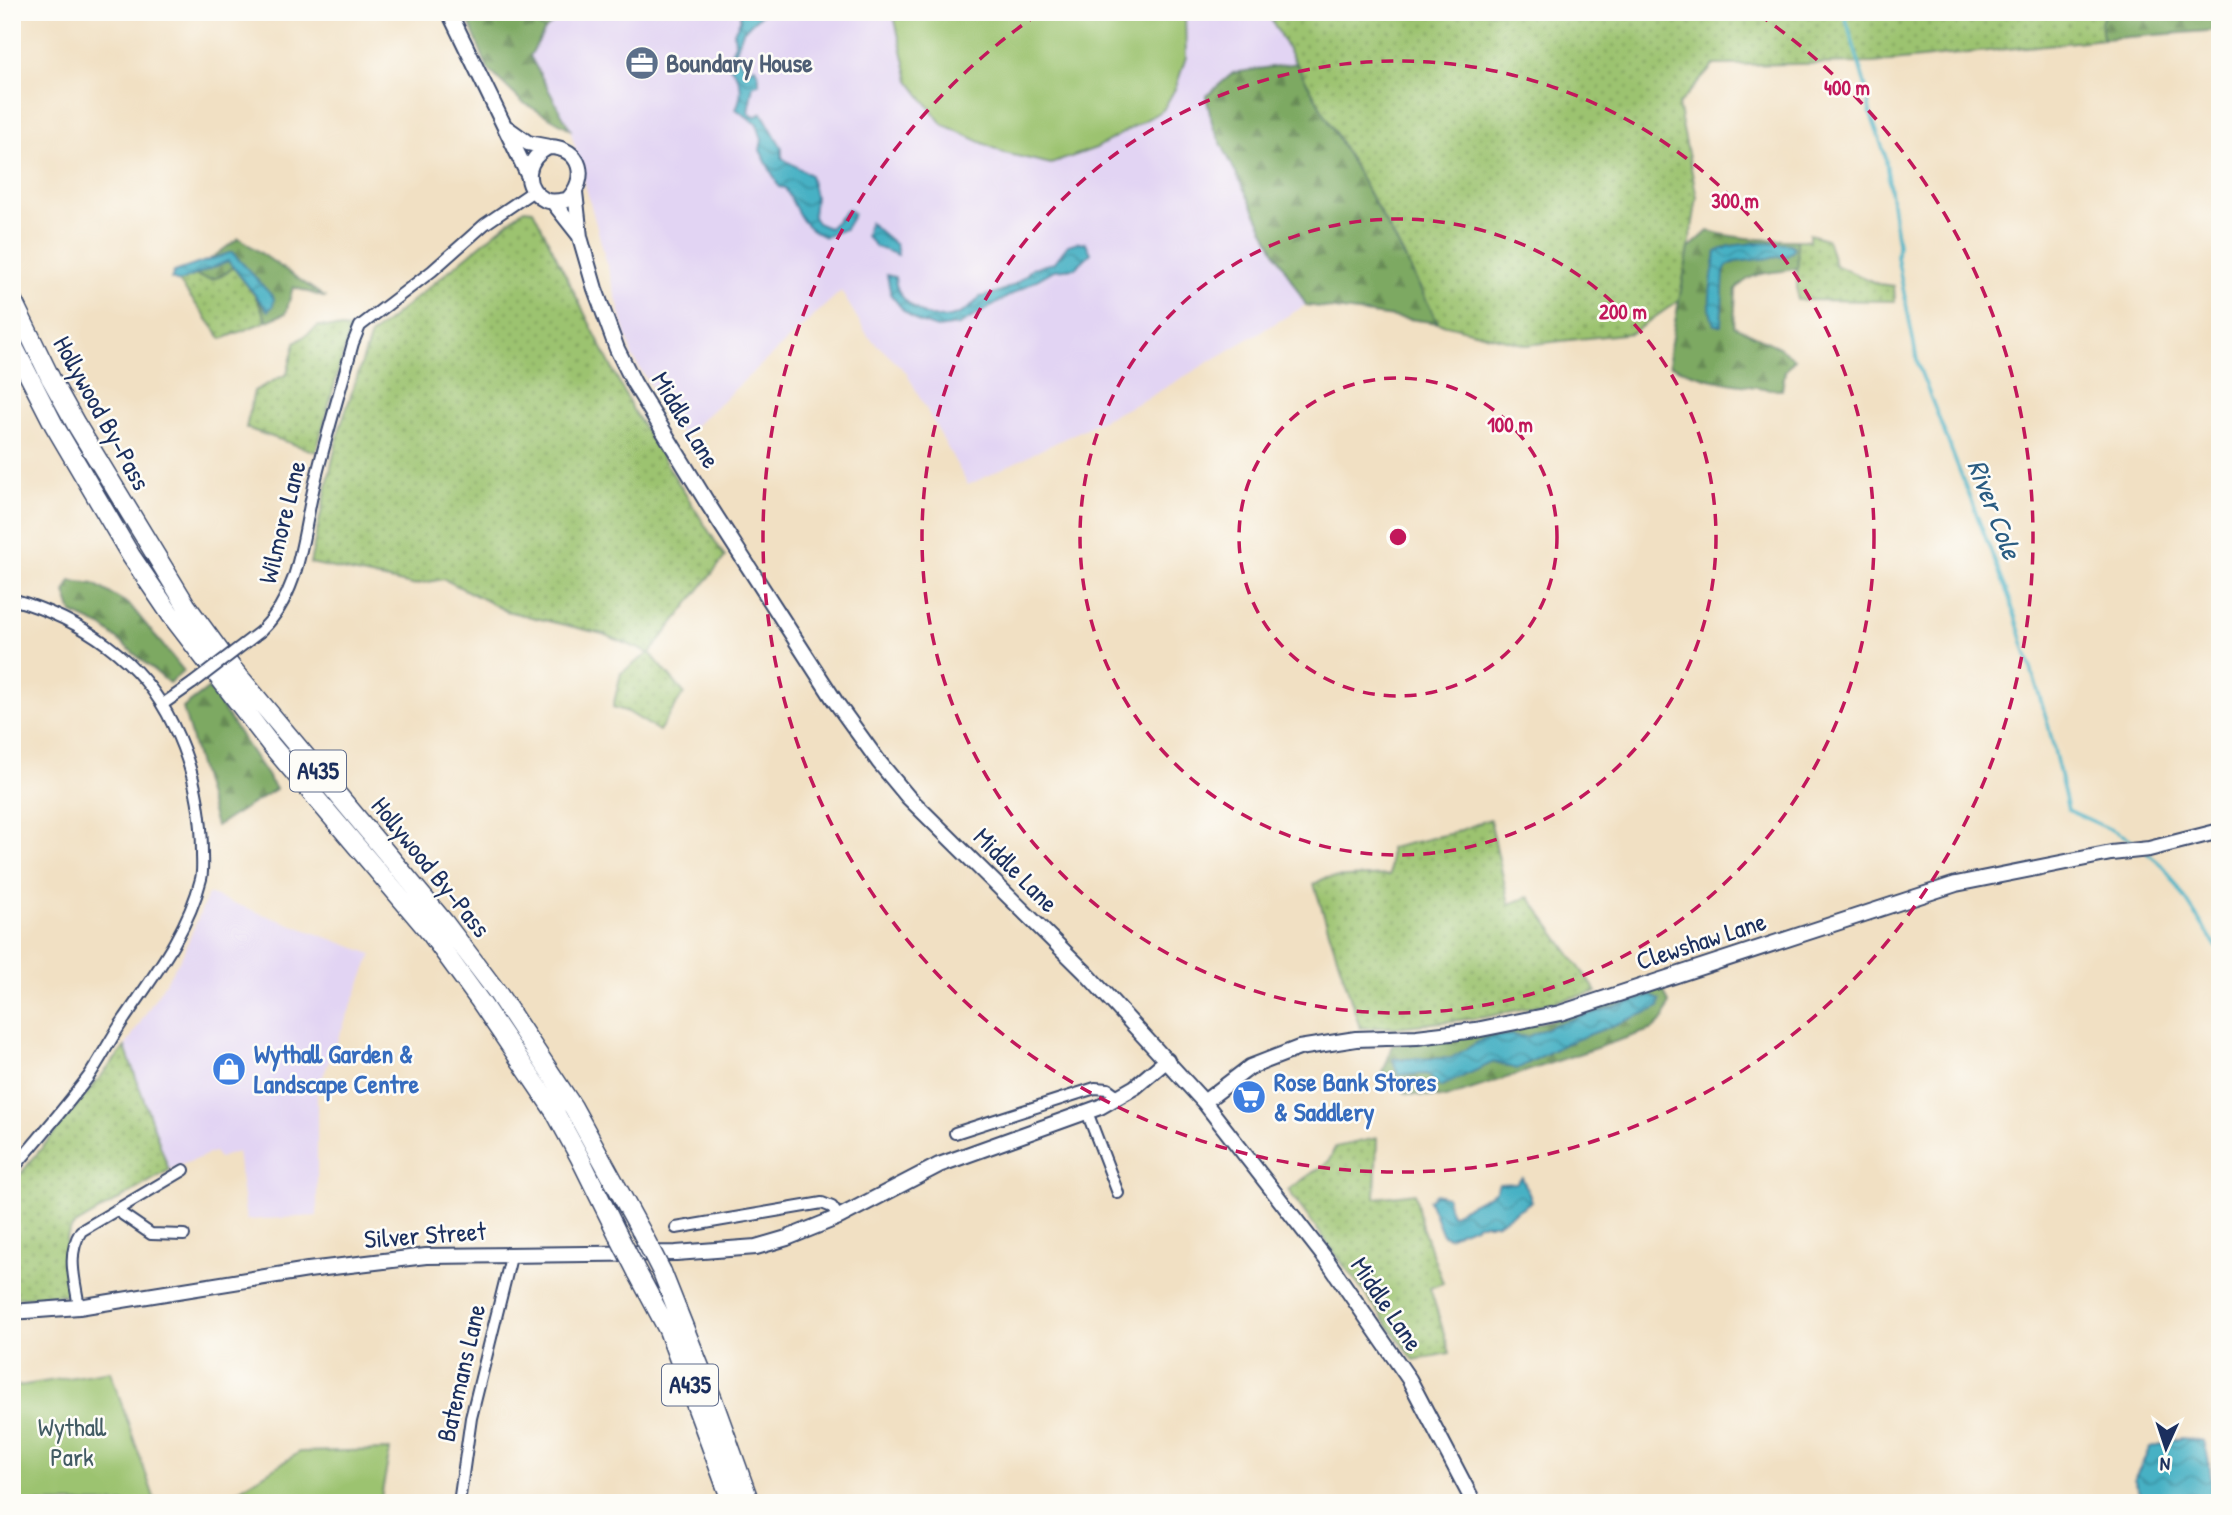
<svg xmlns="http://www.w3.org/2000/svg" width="2232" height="1515" font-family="'Patrick Hand',sans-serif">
<defs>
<pattern id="grass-dots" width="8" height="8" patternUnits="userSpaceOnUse" patternTransform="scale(1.75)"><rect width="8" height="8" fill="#9cc36f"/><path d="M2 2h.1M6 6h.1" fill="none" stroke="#7e9f5e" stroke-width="1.8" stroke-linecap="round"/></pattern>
<pattern id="forest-firs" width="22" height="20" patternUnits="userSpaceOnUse" patternTransform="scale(1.75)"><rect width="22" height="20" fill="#7da962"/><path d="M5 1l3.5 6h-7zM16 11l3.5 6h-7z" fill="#668a54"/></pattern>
<pattern id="water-waves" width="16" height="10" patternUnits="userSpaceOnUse" patternTransform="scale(1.75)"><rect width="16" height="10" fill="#46b1c4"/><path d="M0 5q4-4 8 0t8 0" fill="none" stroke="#3a90a2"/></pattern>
</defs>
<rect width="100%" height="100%" fill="#fdfcf7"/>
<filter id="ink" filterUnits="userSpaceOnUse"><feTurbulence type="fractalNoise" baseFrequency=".0143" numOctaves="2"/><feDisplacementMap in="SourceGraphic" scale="14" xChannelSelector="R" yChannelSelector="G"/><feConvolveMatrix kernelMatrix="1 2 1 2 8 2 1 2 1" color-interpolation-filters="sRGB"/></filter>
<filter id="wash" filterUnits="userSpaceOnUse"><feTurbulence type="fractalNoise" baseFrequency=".00686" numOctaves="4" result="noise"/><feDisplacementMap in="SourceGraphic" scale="28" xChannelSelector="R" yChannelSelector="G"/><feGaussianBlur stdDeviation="1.57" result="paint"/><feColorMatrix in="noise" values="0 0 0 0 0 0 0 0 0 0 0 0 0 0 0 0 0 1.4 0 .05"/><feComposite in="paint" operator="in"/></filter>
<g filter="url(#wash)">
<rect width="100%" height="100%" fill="#f1e0c3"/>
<path fill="#e2d4f3" d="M565,12H1267L1399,246L1306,305L1146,399L968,485L906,372L868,336L841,291L683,437L632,356L570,129L529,56L545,30Z
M208,894L372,954L317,1091V1216L246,1220L237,1152L219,1158L214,1152L169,1170L125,1047L183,954Z"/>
<path fill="url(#grass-dots)" stroke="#5c7966" stroke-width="2" d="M519,12H565L545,30Z
M1267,12H2111L2103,39L1873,63L1714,65L1678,105L1697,197L1681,299L1632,333L1526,345L1438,323L1398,245Z
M524,209L533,210L634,412L725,557L650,653L684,693L659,731L628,712L613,707L621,673L649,653L603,634L506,611L444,579L412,585L310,563L339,431L371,335Z
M1809,234L1827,239L1835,265L1878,284L1894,286L1895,301L1797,300V240H1809Z
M233,266L256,297L267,321L222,339L179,282L194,275L212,280Z
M319,326L350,329L316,452L246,428L254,391L287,374L295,343Z
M1490,819L1509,904L1529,897L1597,992L1486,1017L1398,1027L1360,1028L1314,884L1325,878L1390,875V848L1453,833Z
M125,1047L169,1170L72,1227L66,1239L70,1294L12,1298V1184Z
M1377,1138L1375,1198L1415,1193L1422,1227L1443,1283L1430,1288L1450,1353L1414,1360L1288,1190L1329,1161L1335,1147Z"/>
<path fill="url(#forest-firs)" stroke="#4c6c60" stroke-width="2" d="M465,12H519L545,30L530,56L570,129L522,102L488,69Z
M2105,12H2220V30L2103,39L2101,23Z
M1296,63L1398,245L1438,323L1306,305L1275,252L1213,127L1206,96L1233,73Z
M1708,231C1737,239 1767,240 1797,240L1798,268C1772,275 1756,268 1736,289L1734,326L1779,347L1795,359L1785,371L1782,390C1743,386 1706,382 1670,365L1669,353L1689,248Z
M239,238L326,298L293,287L286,313L267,321L256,297L233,267C220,281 201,284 188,268L209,260Z
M71,581L94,584L130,605L184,671L169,683L103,627L72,613L65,592Z
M209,688L276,789L216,826L183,708Z
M1663,989L1669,1003L1664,1019L1653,1029L1446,1098L1407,1094L1383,1073L1393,1045L1504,1031L1570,1016Z"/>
<path fill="#9cc36f" stroke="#5c7966" stroke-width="2" d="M893,12H1185L1186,57L1176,87L1163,110L1096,148L1051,164L1004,153L942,124L909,80Z
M110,1371L156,1503H12V1387Z
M390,1450L380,1503H218L300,1452Z"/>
<path fill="url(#water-waves)" stroke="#307091" stroke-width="2" d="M740,12H764L743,31L735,54L748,70L755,67L759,76V84L753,85L748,112L754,117L762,113L782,148V158L810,175L815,196L813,217L817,223L829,228L848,209L854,214L845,229L825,237C799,226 798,210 785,188L779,187L760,150L762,140L757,124L736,109C745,90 741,76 726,63L735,44L734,32L740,21Z
M870,223L896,245L898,255L876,247L866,236Z
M1078,242L1086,243L1091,253L1075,268L1054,270L959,325L937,328L917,321L904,311L891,295L887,275L895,277C895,287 899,294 906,301C930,325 959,323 980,297C1000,293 1020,285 1032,268L1054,263L1068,245Z
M1755,243L1790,244L1794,247V250L1787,256L1735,262L1727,266L1724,272L1721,325H1714C1705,304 1713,274 1716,252L1730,246Z
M232,252L274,298L273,306L268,311L228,261L179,282L171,279L174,272Z
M1651,996L1660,1000L1659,1007L1653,1010L1565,1044L1517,1069L1494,1062L1440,1087L1427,1074L1398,1075L1393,1059L1451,1058L1485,1038L1509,1035L1527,1037L1556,1024Z
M1522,1177L1532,1201L1496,1224H1479L1448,1237L1443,1235L1429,1200L1436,1194L1447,1197L1451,1215L1495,1192L1499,1184L1516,1183Z
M2182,1438L2204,1441C2210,1462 2213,1481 2211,1503H2145L2134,1479L2150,1448Z"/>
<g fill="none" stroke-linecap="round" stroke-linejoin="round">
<path stroke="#46b1c4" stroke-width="3.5" d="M1844,12L1865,84L1870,112L1885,155L1898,244L1897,257L1918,365L2010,600L2048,724L2068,810L2127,837L2138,846
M2147,853L2165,868L2220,952"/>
</g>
</g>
<g filter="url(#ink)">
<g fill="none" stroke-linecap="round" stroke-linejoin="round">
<g stroke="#3b4a6d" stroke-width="14">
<path id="minor" d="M12,599C81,619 142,659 173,725C193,766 202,807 202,853C202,861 203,871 201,879C188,931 155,974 125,1018C112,1036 102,1057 89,1076C65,1108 38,1139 12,1170
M261,631C303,590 302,531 316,478C327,433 341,388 353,343L360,326L432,271L485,224L535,190
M163,704L193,683
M1087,1112L1118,1193
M955,1133L1095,1088L1108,1089L1119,1097
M116,1210L151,1234L184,1235
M676,1228L822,1203L832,1207L839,1217
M79,1307C75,1280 66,1255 81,1231L184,1170
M459,1503L471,1418L512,1253"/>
</g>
<g stroke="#3b4a6d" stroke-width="18">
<path id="tertiary" d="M449,12L529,177
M507,128L528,143L549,147
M549,147C582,148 589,179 567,200C560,201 552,203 545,200C520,186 526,158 549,147Z
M575,192L580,237L595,289L617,349L634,383L708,504L835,701L879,762L908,797L1085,972L1204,1102L1326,1259L1409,1379L1474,1503
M553,202L579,235
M1204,1102L1250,1067L1299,1048L1356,1039L1417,1037L1476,1030L1560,1013L1956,884L2111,853L2149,849L2220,831
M12,1312L79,1307L308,1270L426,1256L676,1253L756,1247L787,1238L839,1217L939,1165L1100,1107L1135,1087L1167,1060"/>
</g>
<g stroke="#3b4a6d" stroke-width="21">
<path id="trunk" d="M12,299L51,379L76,424L186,605L232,668L444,922L497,992L573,1107L641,1231
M12,343L54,425L131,556L171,615L271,745L431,934L480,1001L555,1112L580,1158L618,1235
M637,1272L668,1330L732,1503
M662,1272L713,1400L750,1503"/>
</g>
<use href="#minor" stroke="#fff" stroke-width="10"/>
<use href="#tertiary" stroke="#fff" stroke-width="14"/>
<use href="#trunk" stroke="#fff" stroke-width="18"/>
<g stroke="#3b4a6d" stroke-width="14" stroke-linecap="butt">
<path id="minor-bridge" d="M193,683L261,631"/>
</g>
<g stroke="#3b4a6d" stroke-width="21" stroke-linecap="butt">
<path id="trunk-bridge" d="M641,1231L662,1272
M618,1235L637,1272"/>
</g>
<use href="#minor-bridge" stroke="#fff" stroke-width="10"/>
<use href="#trunk-bridge" stroke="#fff" stroke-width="18"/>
</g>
</g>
<g fill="none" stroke="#c2185b" stroke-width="3.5" stroke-dasharray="12 9">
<circle cx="1398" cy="537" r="159"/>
<circle cx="1398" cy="537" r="318"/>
<circle cx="1398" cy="537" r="476"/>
<path d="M1758 14A635 635 0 1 1 1038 14"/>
</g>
<defs>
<g id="office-disc" transform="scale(1.75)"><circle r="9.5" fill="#5c6f8a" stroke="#fdfcf7"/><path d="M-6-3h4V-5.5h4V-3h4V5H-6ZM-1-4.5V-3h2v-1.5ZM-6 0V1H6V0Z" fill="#fff"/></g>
<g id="shop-disc" transform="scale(1.75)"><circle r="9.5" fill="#3f7fe0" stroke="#fdfcf7"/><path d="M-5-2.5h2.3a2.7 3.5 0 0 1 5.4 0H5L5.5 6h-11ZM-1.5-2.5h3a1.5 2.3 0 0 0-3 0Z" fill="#fff"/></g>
<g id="supermarket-disc" transform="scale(1.75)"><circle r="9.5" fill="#3f7fe0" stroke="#fdfcf7"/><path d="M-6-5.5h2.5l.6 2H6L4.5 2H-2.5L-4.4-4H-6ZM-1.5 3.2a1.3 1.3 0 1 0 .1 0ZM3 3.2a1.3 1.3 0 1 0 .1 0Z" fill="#fff"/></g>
</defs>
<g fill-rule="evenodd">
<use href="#office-disc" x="642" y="63"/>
<use href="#shop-disc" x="229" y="1069"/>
<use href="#supermarket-disc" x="1249" y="1097"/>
</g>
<g text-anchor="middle" stroke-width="5" stroke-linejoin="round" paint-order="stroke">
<g fill="#fdfcf7" stroke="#5f6c8c" stroke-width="2">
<rect x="290" y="750.5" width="56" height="41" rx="5"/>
<rect x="662" y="1364.5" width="56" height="41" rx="5"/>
</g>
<g font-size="24" font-weight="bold" fill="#1b2f5e">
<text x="318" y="779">A435</text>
<text x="690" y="1393">A435</text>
</g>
<g font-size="26" font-weight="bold" fill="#4e5e75" stroke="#fdfcf7" text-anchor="start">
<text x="666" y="72">Boundary House</text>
</g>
<g font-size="26" fill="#1b2f5e" stroke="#fdfcf7">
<text transform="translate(102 413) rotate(61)" y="9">Hollywood By-Pass</text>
<text transform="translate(686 420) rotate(59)" y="9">Middle Lane</text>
<text transform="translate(282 522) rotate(-76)" y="9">Wilmore Lane</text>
<text transform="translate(431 867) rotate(51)" y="9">Hollywood By-Pass</text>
<text transform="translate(1016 870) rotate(45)" y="9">Middle Lane</text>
<text transform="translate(1701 941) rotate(-18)" y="9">Clewshaw Lane</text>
<text transform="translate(425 1235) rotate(-4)" y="9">Silver Street</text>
<text transform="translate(1387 1304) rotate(56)" y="9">Middle Lane</text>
<text transform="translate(461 1373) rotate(-77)" y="9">Batemans Lane</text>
</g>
<g font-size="26" font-weight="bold" fill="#366cbe" stroke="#fdfcf7" text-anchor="start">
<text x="254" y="1063">Wythall Garden &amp;<tspan x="254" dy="30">Landscape Centre</tspan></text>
<text x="1274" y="1091">Rose Bank Stores<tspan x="1274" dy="30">&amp; Saddlery</tspan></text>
</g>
<g font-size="26" fill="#425b63" stroke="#fdfcf7">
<text x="72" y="1436">Wythall<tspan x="72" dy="30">Park</tspan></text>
</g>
<g font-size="28" font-style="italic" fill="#2a5c82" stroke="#fdfcf7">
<text transform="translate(1995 509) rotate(69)" y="10">River Cole</text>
</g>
</g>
<circle cx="1398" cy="537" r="10" fill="#c2185b" stroke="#fdfcf7" stroke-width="3.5"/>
<g font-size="21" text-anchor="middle" font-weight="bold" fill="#c2185b" stroke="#fdfcf7" stroke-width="5" stroke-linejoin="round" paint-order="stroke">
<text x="1847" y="95">400 m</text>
<text x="1735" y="208">300 m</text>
<text x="1623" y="319">200 m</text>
<text x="1510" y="432">100 m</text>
</g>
<rect width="2232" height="1515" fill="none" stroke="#fdfcf7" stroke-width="42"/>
<g transform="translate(2166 1448) rotate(183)" stroke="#fdfcf7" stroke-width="5" paint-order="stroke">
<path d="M0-5L12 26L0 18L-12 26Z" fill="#1b2f5e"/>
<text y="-10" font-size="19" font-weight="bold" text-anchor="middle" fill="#1b2f5e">N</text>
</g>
</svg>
